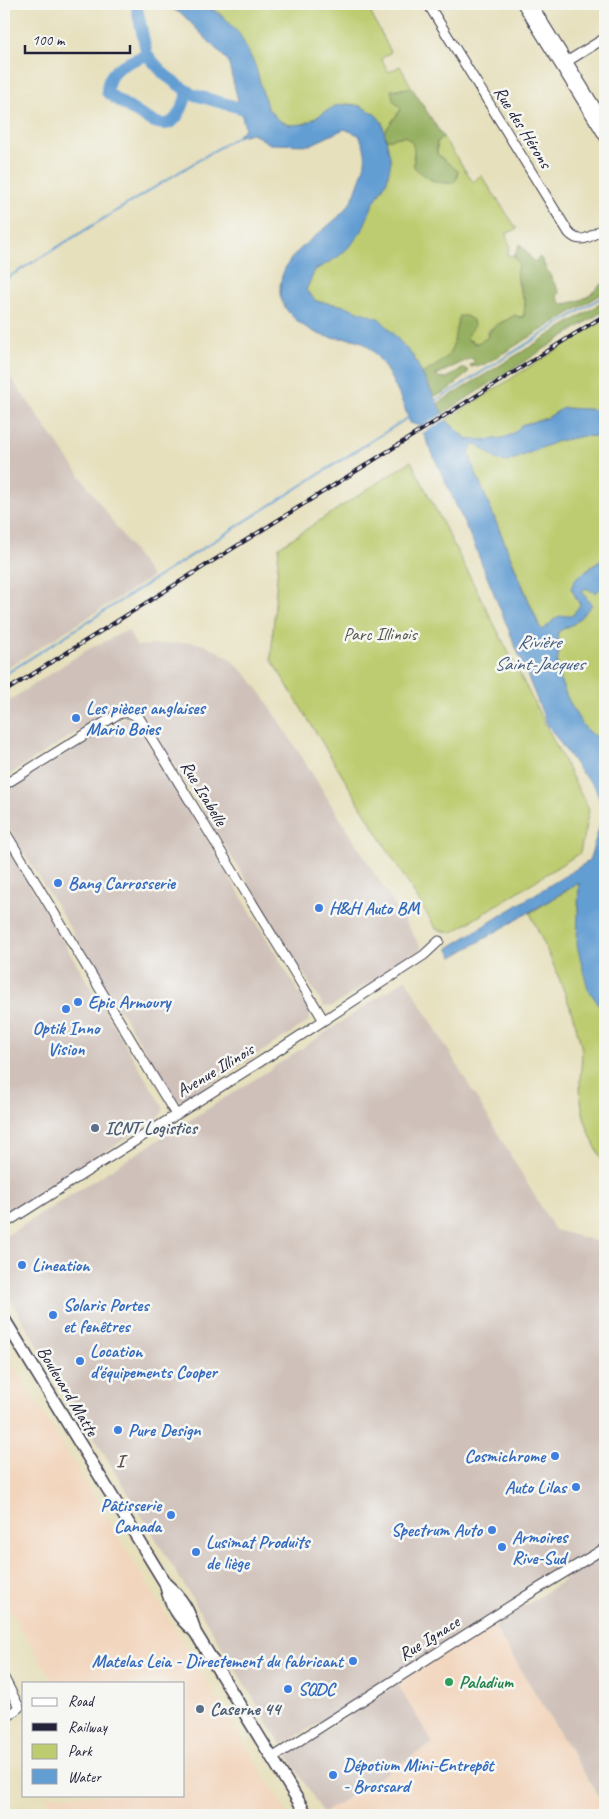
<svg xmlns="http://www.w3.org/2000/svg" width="609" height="1819" font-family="Caveat,sans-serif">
<rect width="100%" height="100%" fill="#f6f6f2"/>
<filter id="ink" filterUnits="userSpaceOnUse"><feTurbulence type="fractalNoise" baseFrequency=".02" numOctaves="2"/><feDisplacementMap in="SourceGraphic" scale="10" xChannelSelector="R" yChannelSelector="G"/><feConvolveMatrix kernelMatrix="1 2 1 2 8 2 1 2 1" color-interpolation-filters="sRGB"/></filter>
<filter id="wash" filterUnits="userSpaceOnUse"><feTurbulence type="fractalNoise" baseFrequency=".0096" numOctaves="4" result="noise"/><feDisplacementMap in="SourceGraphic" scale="20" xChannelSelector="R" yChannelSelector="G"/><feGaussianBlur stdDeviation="1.12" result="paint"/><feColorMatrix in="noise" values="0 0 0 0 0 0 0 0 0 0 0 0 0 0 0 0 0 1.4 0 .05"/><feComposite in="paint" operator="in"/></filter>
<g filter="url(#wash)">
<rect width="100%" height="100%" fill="#e6e0bd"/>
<path fill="#f2d5bd" d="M4,1350L92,1493L288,1815H58L46,1795H184V1683H54L4,1600Z
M489,1626H494L605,1810L597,1815H324L323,1813L433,1743L397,1684Z"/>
<path fill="#cfc1ba" d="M4,368L152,577L4,670Z
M128,630L136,646L192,642L205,645L227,656L247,675L266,700L422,949L333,1006L324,1007L143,713L137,708L125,705L116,707L4,778V704L85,651Z
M125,717L132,718L143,734L311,1012L308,1022L183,1102L174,1098L4,820V792Z
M4,843L164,1109L159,1117L4,1217Z
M406,979L555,1230L603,1243L605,1247V1542L288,1742L281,1744L4,1290V1237L263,1074Z
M605,1554V1807L494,1626Z
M397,1684L433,1743L323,1813L288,1756Z"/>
<path fill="#bdcc6f" stroke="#707755" d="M204,4H366L391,52L381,59L389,72L400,66L412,88L396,89L393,100L401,109L383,134L382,122C375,117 368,110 360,106C331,94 307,141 278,120C260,108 263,83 254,65C248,51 237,31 226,19C221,13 211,8 204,4Z
M404,136L411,140L415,150L413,157C424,176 428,184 452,183L458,172L437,154V142L443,137L473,182L481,175L517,229L506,234L510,246L507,255L514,256L519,264L518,284L525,304L524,316C520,317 515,316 511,318C504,321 496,325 489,330L487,338L479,344L467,339L468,334L474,326H457C458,354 445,361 422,374L413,356L345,306L316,301L306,290L315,270L338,257L387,181L386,140Z
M605,319V410L563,408L547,418L521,425C510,443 487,439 468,440L446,420Z
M583,436L605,437V558L586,570L571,588L580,605L572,616C556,615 554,620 543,630L540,627L472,464L469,451L473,445H478L507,462L558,441Z
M411,461L589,810L580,853L452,933L436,929L271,659L279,547Z
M605,584V738C601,737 594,736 590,733C579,725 557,680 557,666C557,654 563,647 557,636L559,631L575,623L591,605L582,591L585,587H601Z
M579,883L578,909L588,989L605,1013V1166C590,1137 580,1116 580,1083C580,1070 584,1054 580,1041C569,996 549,955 530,913Z"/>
<path fill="#96b062" stroke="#5c694e" d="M412,88L443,137L437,142V154L458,171L457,179L452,183C436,184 426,178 414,167C413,153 418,144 404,136L386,140L383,134L401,109L393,100L391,90Z
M520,244L534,262L540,257L559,292L557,297L562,304C572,303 585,300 592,293C597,288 598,286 605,283V292L485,364L471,367L470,365L475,362L471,358L436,375L437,377L447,378L464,368L469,371C461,380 445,395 433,396L422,374C458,353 450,353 459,316H466L473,320L474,326L468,334L467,339L475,344L487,338C491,324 503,323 515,315L521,318L524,316L525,303L516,272L519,264L514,256Z
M605,301V310L442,414L437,404Z"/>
<path fill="#639ed3" stroke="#426087" d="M162,4H204L226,19L240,35L255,65L267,107L278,120L290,125L305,124L335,106L347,104L360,106L374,113L382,122L391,161L387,181L373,204L362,231L351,245L338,257L315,270L306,290L316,301L345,306L380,319L413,356L446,420L468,440C487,439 510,443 521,425L547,418L563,408L605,410V437L583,436L558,441L507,462L497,460L478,445H473L469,452L472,464L539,626L543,630C556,620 553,614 572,616L580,605L571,588L576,578L605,558V584L596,593L585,588L582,592L592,605L575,623L559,631L557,636C563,647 557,654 557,666C557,680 579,725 590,733C594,736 601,737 605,738V1013L588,989L577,945L579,883L453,957L448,948L589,861L604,812L595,787L580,771L547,724L473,542L420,426L410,423C403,401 383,354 362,342C351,336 333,340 321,335C305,329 281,312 280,293C278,247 332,234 352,200C355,194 357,187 359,182C367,160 368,155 359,135L344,129L310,145L270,144L252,133L236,137L245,128L228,61L182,14Z"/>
<path fill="#e6e0bd" d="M443,414L447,419L423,433L419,428Z"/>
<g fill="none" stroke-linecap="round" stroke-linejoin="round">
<path stroke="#639ed3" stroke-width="2" d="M4,280L238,136
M434,402L605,295
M4,675L409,417"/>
<path stroke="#639ed3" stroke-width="12" d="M136,4L147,55L165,75L191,94L251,111
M147,55C128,62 107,68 107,92C115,99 124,104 133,110C166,132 176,130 188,91"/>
</g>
</g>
<g filter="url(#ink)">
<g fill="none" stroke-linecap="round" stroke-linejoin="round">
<g stroke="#3f3e4e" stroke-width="11">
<path id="minor" d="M428,4L569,233C581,246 593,235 605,227
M522,4L605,138
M532,4L605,122
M563,64L605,38
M4,785L118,714C128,711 133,713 140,719L323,1019
M4,830L175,1113
M4,1224L266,1058L424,955L439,941
M4,1678L19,1707L4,1720
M272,1758L526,1596L605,1548"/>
</g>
<g stroke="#3f3e4e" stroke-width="14">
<path id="major" d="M4,1319L165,1583C182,1598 190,1611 195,1632
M165,1583C170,1605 178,1618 195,1632L307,1815"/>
</g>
<use href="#minor" stroke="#fff" stroke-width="9"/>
<use href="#major" stroke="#fff" stroke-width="11"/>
<g stroke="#22223b" stroke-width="4">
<path id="rail" d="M4,692L605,315"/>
</g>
<use href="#rail" stroke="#f6f6f2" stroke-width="2" stroke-dasharray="5.5" stroke-linecap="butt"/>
</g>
</g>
<g fill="#3f7fe0" stroke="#f6f6f2" stroke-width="2">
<circle cx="76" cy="718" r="5"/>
<circle cx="58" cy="883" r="5"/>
<circle cx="319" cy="908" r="5"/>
<circle cx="78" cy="1002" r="5"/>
<circle cx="66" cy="1009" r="5"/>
<circle cx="22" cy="1265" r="5"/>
<circle cx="53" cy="1315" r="5"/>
<circle cx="80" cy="1361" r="5"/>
<circle cx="118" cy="1430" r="5"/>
<circle cx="555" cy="1456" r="5"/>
<circle cx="576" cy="1487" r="5"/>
<circle cx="171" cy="1515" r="5"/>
<circle cx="492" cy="1530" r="5"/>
<circle cx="502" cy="1547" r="5"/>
<circle cx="196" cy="1552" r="5"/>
<circle cx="353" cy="1661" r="5"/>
<circle cx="288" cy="1689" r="5"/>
<circle cx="333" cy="1775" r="5"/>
</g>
<g fill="#5c6f8a" stroke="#f6f6f2" stroke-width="2">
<circle cx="95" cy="1128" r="5"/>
<circle cx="200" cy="1709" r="5"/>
</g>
<circle fill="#2e9e5b" stroke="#f6f6f2" stroke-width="2" cx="449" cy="1682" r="5"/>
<g text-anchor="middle" stroke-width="5" stroke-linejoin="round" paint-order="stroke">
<g font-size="18" fill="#22223b" stroke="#f6f6f2">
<text transform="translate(523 127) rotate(58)" y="6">Rue des Hérons</text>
<text transform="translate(204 793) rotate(59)" y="6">Rue Isabelle</text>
<text transform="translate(215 1070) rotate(-31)" y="6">Avenue Illinois</text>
<text transform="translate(68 1391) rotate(59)" y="6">Boulevard Matte</text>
<text transform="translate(429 1638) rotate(-32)" y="6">Rue Ignace</text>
</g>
<g font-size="18" fill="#50554b" stroke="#f6f6f2">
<text x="380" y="640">Parc Illinois</text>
</g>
<g font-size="18" font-weight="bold" fill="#366cbe" stroke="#f6f6f2" text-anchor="start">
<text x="86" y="714">Les pièces anglaises<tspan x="86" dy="21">Mario Boies</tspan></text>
<text x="68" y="889">Bang Carrosserie</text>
<text x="329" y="914">H&amp;H Auto BM</text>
<text x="88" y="1008">Epic Armoury</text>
<text x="66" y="1034" text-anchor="middle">Optik Inno<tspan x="66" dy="21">Vision</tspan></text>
<text x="32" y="1271">Lineation</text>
<text x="63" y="1311">Solaris Portes<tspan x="63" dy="21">et fenêtres</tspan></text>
<text x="90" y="1357">Location<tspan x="90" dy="21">d'équipements Cooper</tspan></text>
<text x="128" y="1436">Pure Design</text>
<text x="545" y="1462" text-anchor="end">Cosmichrome</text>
<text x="566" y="1493" text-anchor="end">Auto Lilas</text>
<text x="161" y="1511" text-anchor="end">Pâtisserie<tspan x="161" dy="21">Canada</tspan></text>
<text x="482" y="1536" text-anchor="end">Spectrum Auto</text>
<text x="512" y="1543">Armoires<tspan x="512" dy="21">Rive-Sud</tspan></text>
<text x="206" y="1548">Lusimat Produits<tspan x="206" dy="21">de liège</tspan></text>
<text x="343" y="1667" text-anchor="end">Matelas Leia - Directement du fabricant</text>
<text x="298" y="1695">SQDC</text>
<text x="343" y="1771">Dépotium Mini-Entrepôt<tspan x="343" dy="21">- Brossard</tspan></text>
</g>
<g font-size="18" font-weight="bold" fill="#4e5e75" stroke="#f6f6f2" text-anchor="start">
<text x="105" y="1134">ICNT Logistics</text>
<text x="210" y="1715">Caserne 44</text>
</g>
<g font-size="18" font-weight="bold" fill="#27864d" stroke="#f6f6f2" text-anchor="start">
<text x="459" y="1688">Paladium</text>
</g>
<g font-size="19" font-style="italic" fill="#3f5a7f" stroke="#f6f6f2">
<text x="539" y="648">Rivière<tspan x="539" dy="22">Saint-Jacques</tspan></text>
</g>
<g font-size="19" font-weight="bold" fill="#66534e" stroke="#f6f6f2">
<text x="120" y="1467">I</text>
</g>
</g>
<rect width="609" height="1819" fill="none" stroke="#f6f6f2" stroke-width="20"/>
<rect x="22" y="1682" width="162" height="115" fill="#f6f6f2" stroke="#a1a1a9"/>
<rect x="32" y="1698" width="25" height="8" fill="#ffffff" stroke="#a1a1a9"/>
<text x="68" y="1706" font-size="15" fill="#22223b">Road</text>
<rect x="32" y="1723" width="25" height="8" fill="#22223b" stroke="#a1a1a9"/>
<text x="68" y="1732" font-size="15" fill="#22223b">Railway</text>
<rect x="32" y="1744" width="25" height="15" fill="#bdcc6f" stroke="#a1a1a9"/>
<text x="68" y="1756" font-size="15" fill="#22223b">Park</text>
<rect x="32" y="1769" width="25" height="15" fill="#639ed3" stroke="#a1a1a9"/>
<text x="68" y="1782" font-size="15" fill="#22223b">Water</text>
<path d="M25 45v8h105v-8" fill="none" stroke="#22223b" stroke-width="2.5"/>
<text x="32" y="45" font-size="15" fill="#22223b" stroke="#f6f6f2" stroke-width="4" paint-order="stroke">100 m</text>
</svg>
